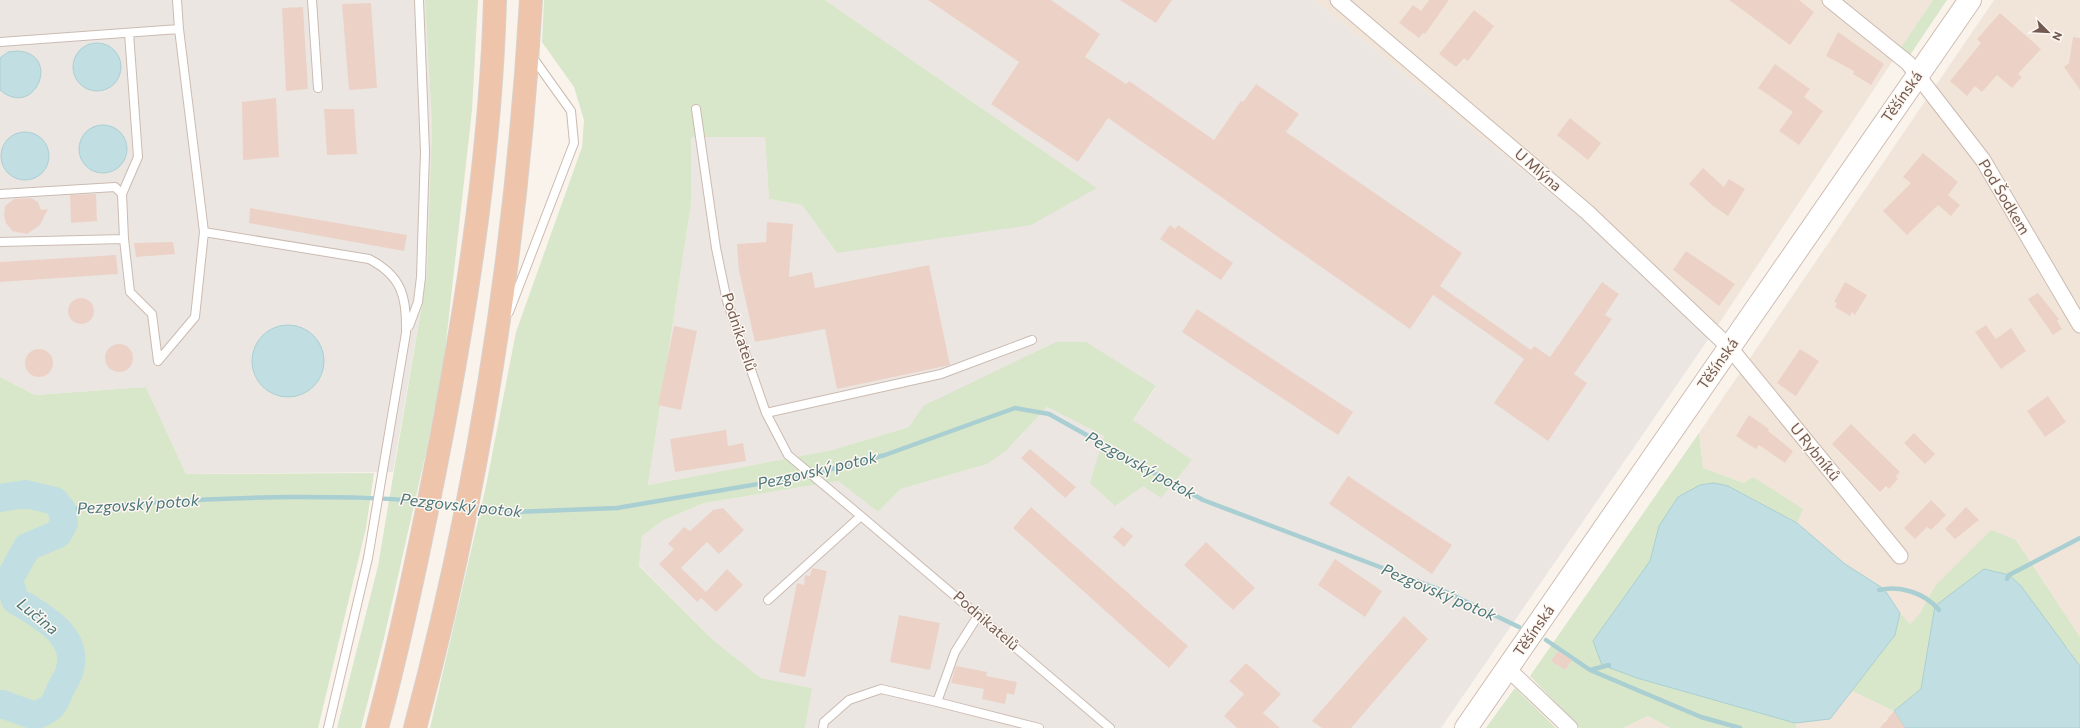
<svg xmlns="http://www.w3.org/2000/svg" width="2080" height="728" font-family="Commissioner,sans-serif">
<rect width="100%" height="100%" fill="#faf3eb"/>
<path fill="#f1e5da" d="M1314,0H1933L1716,328Z
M1994,0H2080V637L2016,540L1935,586L1920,613L1909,625L1884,589L1845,564L1797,523L1802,509L1744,483L1703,468L1699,433Z
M1852,691L1894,711L1889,718L1884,721L1887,728H1797L1795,723L1830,719Z
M1648,716L1670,728H1623Z"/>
<path fill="#ece6e3" d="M0,0H425L432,125L427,274L393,472L186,474L146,387L35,395L0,377Z
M825,0H1314L1716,328L1441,728H805L811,688L761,678L713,640L639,565L642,536L662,521L704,503L838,481L878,512L901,489L987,464L1006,451L1047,407L1104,436L1100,453L1143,486L1191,460L1133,420L1156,387L923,406L909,427L832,450L648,485L691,204V137H765L769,199L802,205L837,253L1097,188Z"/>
<path fill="#d8e6ca" d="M425,0H478L472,110L444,360L427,448L384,638L361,728H337L378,566L427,274L432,125Z
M544,0H825L1097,188L1031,225L837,253L802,205L769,199L765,137H691V204L648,485L832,450L909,427L923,406L1056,342H1086L1156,386L1133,420L1192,460L1161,498L1143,486L1115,506L1090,483L1104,436L1047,407L1006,451L987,464L901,489L878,512L838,481L704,503L662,521L642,536L639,566L713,640L761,678L812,688L805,728H430L486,486L516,332L582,147L584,120L574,87L542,42Z
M1933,0H1947L1910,55L1900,49Z
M0,377L35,395L146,387L186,474L374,473L366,528L318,728H0Z
M1699,433L1703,468L1744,483L1753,477L1803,509L1797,523L1728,486L1659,526L1650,561L1593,641L1603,665L1637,678L1795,723L1797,728H1670L1648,716L1623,728H1580L1530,676Z
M1991,530L2016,540L2080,637V666L2067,647L1935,606L1921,689L1894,711L1852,691L1895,635L1900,613L1910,624L1920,613L1935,586Z
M1515,688L1556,728H1486Z"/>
<path fill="#c1dfe2" stroke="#a9cfd2" d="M73 67a24 24 0 1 1 48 0a24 24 0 1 1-48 0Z
M18,51C62,54 35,120 0,90V58L8,52Z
M79 149a24 24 0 1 1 48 0a24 24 0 1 1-48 0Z
M1 156a24 24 0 1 1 48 0a24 24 0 1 1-48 0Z
M252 361a36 36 0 1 1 72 0a36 36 0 1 1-72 0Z
M1714,483L1728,486L1797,523L1845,564L1884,589L1900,613L1895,635L1830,719L1795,723L1637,678L1602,665L1593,641L1650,561L1659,526L1678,497L1700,485Z
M1984,569L2009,575L2021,586L2080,666V728H1905L1894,711L1921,689L1935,606Z"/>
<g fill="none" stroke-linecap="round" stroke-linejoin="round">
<path stroke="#a9cfd2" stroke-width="4.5" d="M435,503L461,506
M473,507L515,512L617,508L805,476L885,455L1015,408L1049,414L1203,500L1446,592L1519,627
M62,510C139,502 215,498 293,497C337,497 380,497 424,502
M2007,579L2009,575L2080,538
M1879,590C1900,585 1925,593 1939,610
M1546,640L1590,670L1701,717L1740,728
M1590,670L1609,665"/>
<path stroke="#c1dfe2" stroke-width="28" d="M0,498L26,494L55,501L62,510L64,523L58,534L27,547L9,580L15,600C39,615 79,634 70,669C69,675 65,681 62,686C53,705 56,707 35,716L2,704L0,705"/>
</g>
<path fill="#ecd2c6" d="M928,0H1051L1100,34L1085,57L1126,84L1129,81L1214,140L1241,101L1243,102L1256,84L1299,114L1286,132L1462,253L1440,286L1531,350L1534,346L1550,357L1602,282L1619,294L1605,315L1612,319L1574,374L1587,383L1548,441L1494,403L1524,359L1433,295L1410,329L1108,118L1078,162L991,104L1019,62Z
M1120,0H1172L1156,23Z
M1429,0H1449L1425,34L1423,33L1419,38L1399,23L1413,5L1421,11Z
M1729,0H1799L1814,12L1790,45Z
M371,3L377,88L349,90L342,4Z
M303,7L308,89L286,91L282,8Z
M1474,10L1494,26L1468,61L1464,58L1456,67L1439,54Z
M2000,13L2041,49L2018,74L2022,77L2012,88L1997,75L1982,92L1975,86L1967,96L1950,81L1981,43L1977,39Z
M1838,32L1884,64L1871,85L1853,74L1854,71L1826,56Z
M2073,37L2080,38V90L2064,67L2069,63Z
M1775,64L1810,89L1804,97L1823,111L1799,145L1779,131L1793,112L1758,88Z
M276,98L279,157L243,160L242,102Z
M324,109H354L357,154L327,155Z
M1570,118L1601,143L1588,160L1557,135Z
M1923,153L1958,182L1948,195L1960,205L1951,216L1938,205L1907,235L1883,211L1911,183L1903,177Z
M1703,168L1724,187L1729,179L1745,189L1728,216L1712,205L1689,184Z
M96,194L97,221L71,223L70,195Z
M31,198L38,202L41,210L48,209L40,225L27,234L12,231L6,223L4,216L5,206L14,199Z
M250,208L407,235L404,251L249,223Z
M767,222L793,224L789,277L812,272L815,288L929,265L950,365L837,389L825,329L755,342L739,271L737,244L766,242Z
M1170,225L1175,229L1178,225L1233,263L1221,280L1160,239Z
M173,242L175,254L136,257L134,243Z
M1686,251L1735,284L1719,306L1673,270Z
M116,255L118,274L0,282V262Z
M1845,282L1867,295L1855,315L1852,312L1850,316L1835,307L1837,303L1834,302Z
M2038,293L2059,319L2057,321L2062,329L2053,335L2028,299Z
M68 311a13 13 0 1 1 26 0a13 13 0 1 1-26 0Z
M1197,309L1353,412L1338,435L1182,332Z
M1986,325L1996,339L2011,328L2026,351L2001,369L1975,332Z
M674,326L697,331L681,410L658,405Z
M105 358a14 14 0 1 1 28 0a14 14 0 1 1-28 0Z
M25 363a14 14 0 1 1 28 0a14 14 0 1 1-28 0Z
M1800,349L1819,361L1796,396L1777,383Z
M2048,396L2066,422L2045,437L2027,411Z
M1749,415L1769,429L1768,431L1793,451L1785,463L1759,445L1756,449L1736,436Z
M1851,424L1900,472L1896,476L1898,479L1889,489L1886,486L1880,492L1832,444Z
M726,430L728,446L743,443L746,461L675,472L670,439Z
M1914,433L1935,454L1925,464L1904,443Z
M1030,449L1076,487L1065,498L1021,458Z
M1348,476L1452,545L1432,574L1329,504Z
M1931,500L1946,515L1931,530L1927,527L1915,539L1904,528Z
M1031,507L1188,646L1169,668L1013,528Z
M1966,507L1979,520L1955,539L1945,529Z
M723,508L744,530L719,554L707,542L681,568L706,592L727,569L743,585L716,612L701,598L697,602L659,564L674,549L668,544L684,527L690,531L713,510Z
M1122,527L1133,536L1124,547L1113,537Z
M1206,542L1255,588L1233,610L1184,565Z
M1335,559L1382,591L1365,617L1318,585Z
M812,568L827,571L805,677L779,672L797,583L804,585L805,575L810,576Z
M899,615L940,623L930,670L890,662Z
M1404,616L1428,639L1351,728H1322L1312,721Z
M1558,651L1572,660L1565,670L1551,661Z
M1246,663L1281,694L1263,713L1280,728H1237L1224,716L1244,694L1229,681Z
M956,666L987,672L986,676L1017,682L1014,695L1007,693L1005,704L982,699L984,689L951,683Z
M1894,711L1905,728H1880Z"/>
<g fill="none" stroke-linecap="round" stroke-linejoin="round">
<g stroke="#cbbbb1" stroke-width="10">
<path id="service" d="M177,0L179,29L204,232L369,259C402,276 407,297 406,333L368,558L328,728
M312,0L318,88
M0,42L179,29
M696,109L716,248L727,301L766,413L788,455L861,516
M0,194L115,187L122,194L138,157L129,33
M124,239L130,292L152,314L158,361L195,317L204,232
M0,242L124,239L122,194
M509,312L574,143L571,111L531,55
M409,326L418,302L421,277L425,152L419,0
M766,413L941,374L1032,340
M768,600L861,516L1110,728
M979,614L955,652L937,702L1039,728
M823,728L824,722L849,700L881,689L937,702"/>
</g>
<g stroke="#cbbbb1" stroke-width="17">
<path id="minor" d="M1338,0L1587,212L1730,348L1900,556
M1830,0L1908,63L1983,160L2080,325
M1508,669L1570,728"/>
</g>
<g stroke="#cfbdb2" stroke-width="24">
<path id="secondary" d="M1466,728L1970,0"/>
</g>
<g stroke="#d8d1ce" stroke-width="24">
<path id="trunk" d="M377,728C403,631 423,533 442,434C469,291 491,146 495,0
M415,728C479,490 517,245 531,0"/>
</g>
<use href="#service" stroke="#fff" stroke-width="8"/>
<use href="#minor" stroke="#fff" stroke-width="15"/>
<use href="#secondary" stroke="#fff" stroke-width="22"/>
<use href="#trunk" stroke="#eec4ab" stroke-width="22"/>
</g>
<g text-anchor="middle" stroke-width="3" stroke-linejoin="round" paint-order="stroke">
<g font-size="15" fill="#725a51" stroke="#fdf7f1">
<text transform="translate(1902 97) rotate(-55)" y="5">Těšínská</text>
<text transform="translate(1538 170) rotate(41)" y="5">U Mlýna</text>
<text transform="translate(2004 197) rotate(59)" y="5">Pod Šodkem</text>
<text transform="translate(739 332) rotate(72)" y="5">Podnikatelů</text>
<text transform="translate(1718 364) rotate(-55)" y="5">Těšínská</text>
<text transform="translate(1815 452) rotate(51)" y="5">U Rybníků</text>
<text transform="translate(986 621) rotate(41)" y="5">Podnikatelů</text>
<text transform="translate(1534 631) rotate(-55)" y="5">Těšínská</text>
</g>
<g font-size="16" font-style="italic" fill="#4a777b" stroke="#fdf7f1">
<text transform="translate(1141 465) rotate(29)" y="6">Pezgovský potok</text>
<text transform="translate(817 470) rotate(-13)" y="6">Pezgovský potok</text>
<text transform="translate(138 504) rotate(-4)" y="6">Pezgovský potok</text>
<text transform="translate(461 505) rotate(6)" y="6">Pezgovský potok</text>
<text transform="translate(1439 592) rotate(23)" y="6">Pezgovský potok</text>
<text transform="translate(38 616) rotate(39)" y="6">Lučina</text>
</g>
</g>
<g transform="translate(2048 32) rotate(114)" stroke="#fdf7f1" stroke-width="3" paint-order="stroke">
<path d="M0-3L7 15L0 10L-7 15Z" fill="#725a51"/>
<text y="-6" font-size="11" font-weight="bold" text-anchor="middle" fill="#725a51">N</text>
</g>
</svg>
